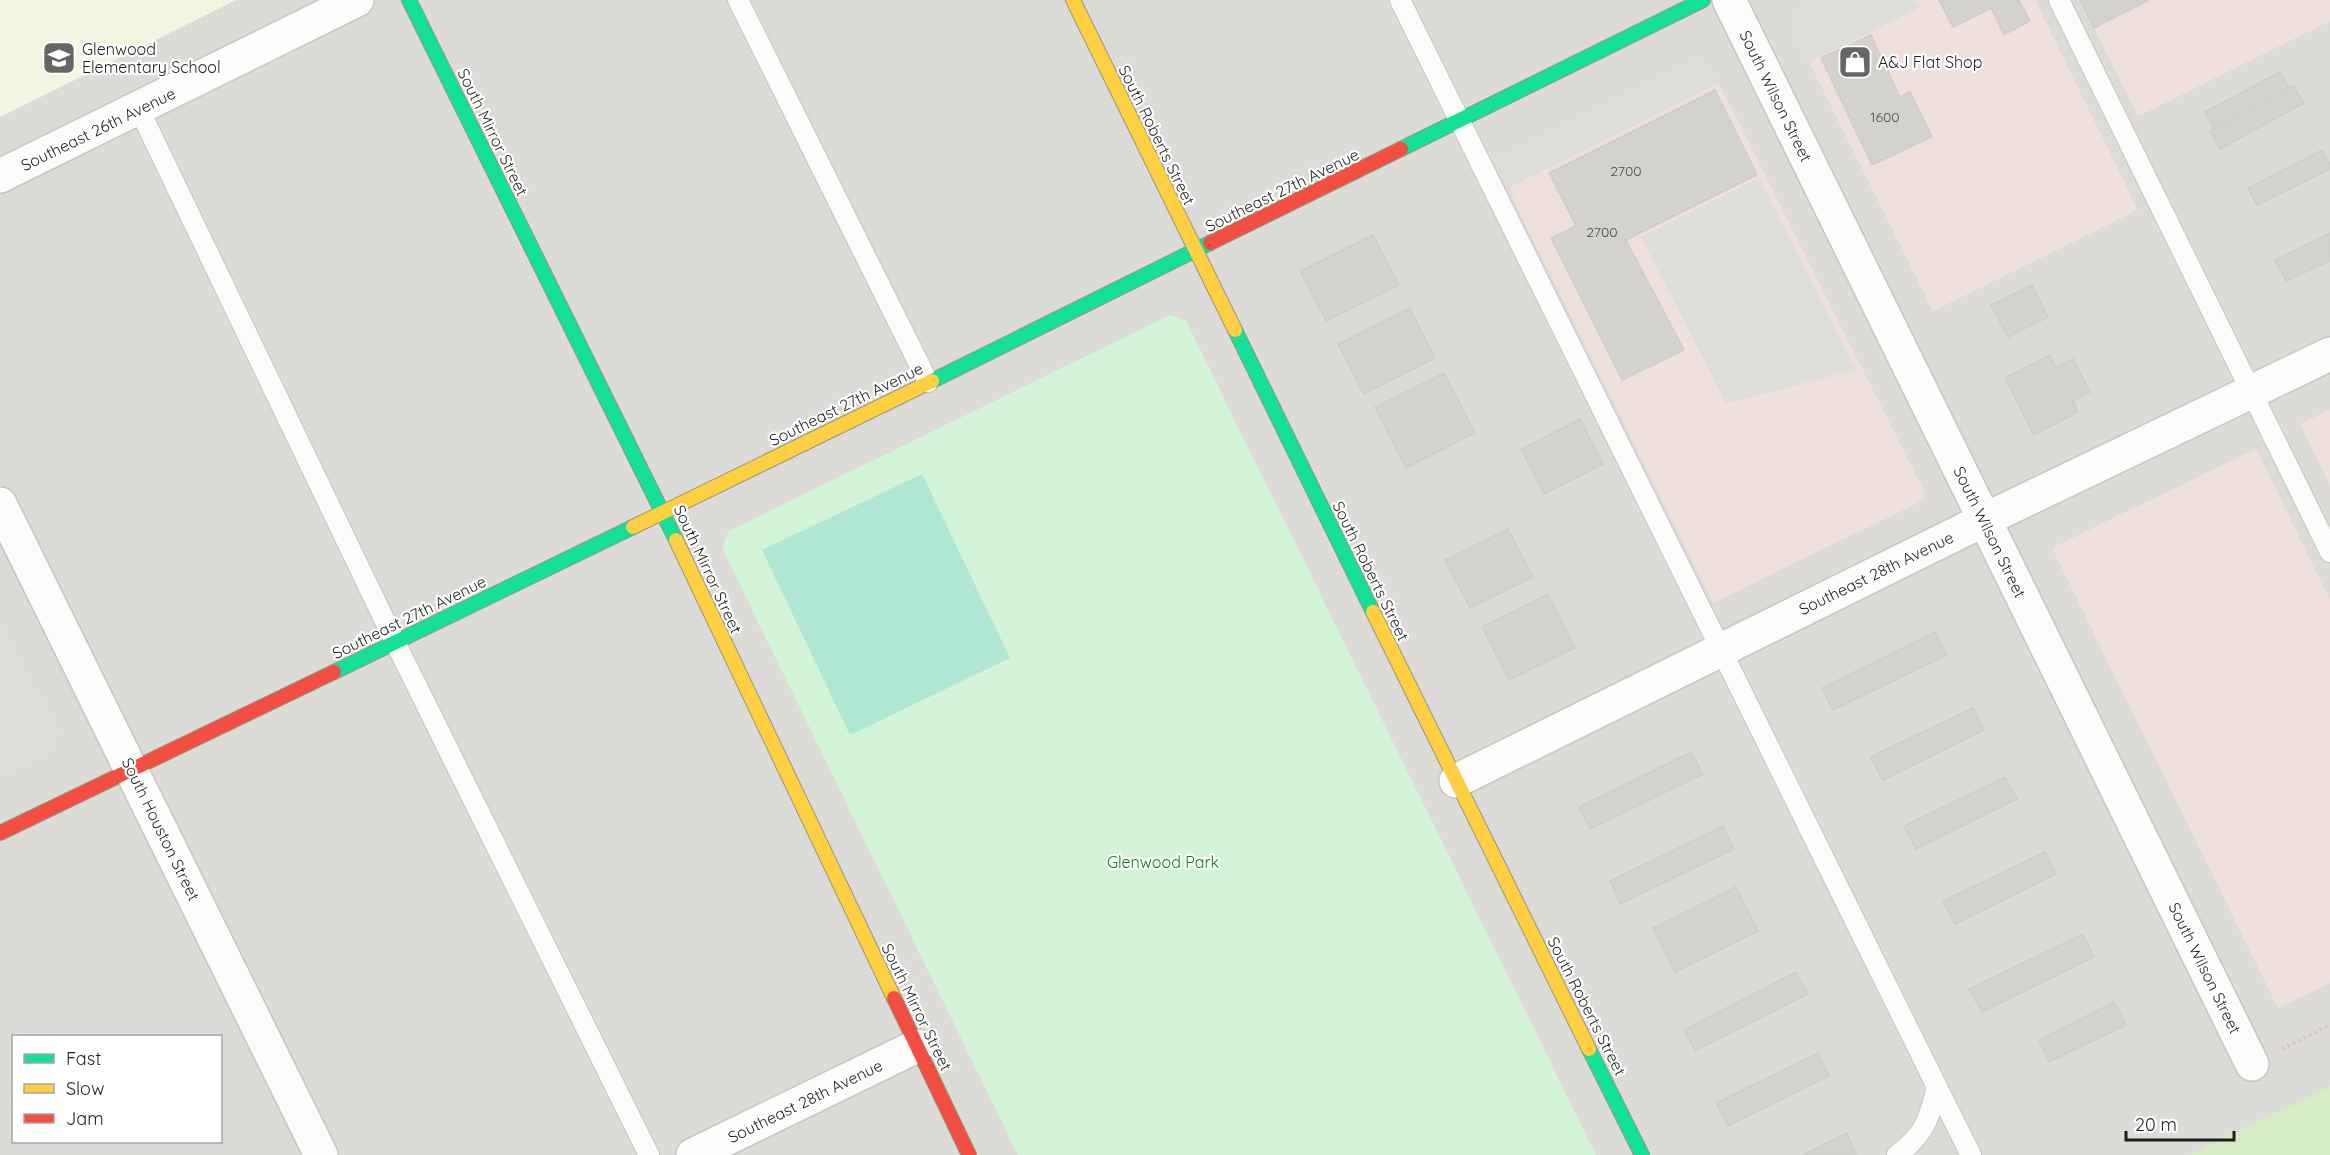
<svg xmlns="http://www.w3.org/2000/svg" width="2330" height="1155" font-family="Quicksand,sans-serif">
<rect width="100%" height="100%" fill="#edece7"/>
<path fill="#dcdbd8" fill-rule="evenodd" d="M0,0H2330V1155H0ZM14,1036H220V1142H14Z"/>
<path fill="#efe0db" d="M1817,0H2035L2138,210L1933,311L1791,26L1794,11Z
M2080,0H2330V21L2138,116Z
M1699,60L1710,66L1925,493L1923,500L1713,603L1516,205L1497,158Z
M2330,410V485L2300,424Z
M2256,449L2330,600V983L2278,1008L2052,548Z"/>
<path fill="#f5f6e2" d="M0,0H236L0,117Z"/>
<path fill="#d5ecc4" d="M2330,1086V1155H2190Z"/>
<path fill="#d4f4d7" d="M1170,315L1186,321L1596,1155H1018L722,548L729,531Z"/>
<path fill="#b0e6d4" d="M922,474L1010,658L850,735L762,550Z"/>
<path fill="#ddddda" d="M1817,0H1915L1919,8L1809,62L1791,26L1794,11Z
M1699,60L1710,66L1719,83L1509,188L1497,158Z
M1759,178L1856,370L1726,403L1641,237Z
M0,621L58,734L49,753L0,777Z"/>
<path fill="#d3d2ce" stroke="#d0cdc8" stroke-width="1.5" d="M1939,0H2019L2030,21L2004,35L1991,8L1953,27Z
M2080,0H2149L2094,28Z
M1871,35L1900,97L1910,92L1932,137L1872,165L1821,58Z
M2280,72L2289,88L2214,129L2205,112Z
M2293,86L2304,103L2220,149L2210,131Z
M1715,90L1757,175L1626,240L1684,350L1622,380L1551,238L1576,226L1549,173Z
M2322,150L2330,164V169L2257,205L2248,188Z
M2330,233V261L2286,281L2275,260Z
M1373,235L1399,285L1326,321L1300,271Z
M2032,285L2048,317L2008,337L1991,305Z
M1410,308L1435,358L1364,394L1338,344Z
M2050,355L2056,367L2073,359L2090,392L2073,401L2078,412L2034,435L2005,378Z
M1444,373L1475,433L1406,468L1375,407Z
M1580,419L1603,464L1544,494L1521,449Z
M1508,529L1533,577L1470,608L1445,560Z
M1548,594L1575,648L1509,680L1482,627Z
M1935,632L1947,655L1833,710L1822,688Z
M1973,708L1984,730L1883,780L1870,757Z
M1691,752L1703,774L1590,829L1579,807Z
M2005,777L2017,799L1916,849L1904,826Z
M1723,826L1734,849L1620,904L1610,881Z
M2045,852L2056,874L1955,924L1943,901Z
M1736,887L1758,931L1675,972L1653,928Z
M2083,934L2094,957L1982,1012L1969,989Z
M1796,972L1808,994L1695,1051L1684,1030Z
M2114,1002L2126,1025L2049,1062L2039,1040Z
M1818,1053L1829,1076L1728,1126L1716,1103Z
M1847,1133L1856,1155H1803Z"/>
<g fill="none" stroke-linecap="round" stroke-linejoin="round">
<g stroke="#c5c5c3" stroke-width="22">
<path id="lane" d="M738,0L928,382
M1400,0L1937,1087C1929,1119 1925,1134 1897,1155
M2059,0L2330,552
M139,109L395,642L649,1155
M1937,1087L1971,1155"/>
</g>
<g stroke="#c5c5c3" stroke-width="36">
<path id="street" d="M1729,0L2252,1064
M0,176L357,0
M0,504L321,1155
M1456,781L1984,520L2330,354
M693,1155L917,1046"/>
</g>
<g stroke="#93987e" stroke-width="16">
<path id="fast" d="M409,0L676,540
M1401,149L1703,0
M1235,330L1373,612
M932,381L1210,243
M334,672L633,527
M1589,1049L1642,1155"/>
</g>
<g stroke="#93987e" stroke-width="16">
<path id="slow" d="M1073,0L1235,330
M633,527L932,381
M676,540L894,998
M1373,612L1589,1049"/>
</g>
<g stroke="#93987e" stroke-width="16">
<path id="jam" d="M1210,243L1401,149
M0,833L334,672
M894,998L969,1155"/>
</g>
<path stroke="#d7cac6" stroke-width="4" stroke-dasharray="3 3" stroke-linecap="butt" d="M2282,1049L2330,1025"/>
<use href="#lane" stroke="#fcfcfb" stroke-width="20"/>
<use href="#street" stroke="#fcfcfb" stroke-width="33"/>
<use href="#fast" stroke="#16e098" stroke-width="14"/>
<use href="#slow" stroke="#ffcf43" stroke-width="14"/>
<use href="#jam" stroke="#f24e42" stroke-width="14"/>
</g>
<defs>
<g id="school-square" transform="scale(1.725)"><rect x="-9" y="-9" width="18" height="18" rx="4" fill="#666664" stroke="#fff"/><path d="M0-5L7-2L0 1L-7-2ZM-4 1L0 2.5L4 1V4Q0 6-4 4Z" fill="#fff"/></g>
<g id="shop-square" transform="scale(1.725)"><rect x="-9" y="-9" width="18" height="18" rx="4" fill="#666664" stroke="#fff"/><path d="M-5-2.5h2.3a2.7 3.5 0 0 1 5.4 0H5L5.5 6h-11ZM-1.5-2.5h3a1.5 2.3 0 0 0-3 0Z" fill="#fff"/></g>
</defs>
<g fill-rule="evenodd">
<use href="#school-square" x="59" y="58"/>
<use href="#shop-square" x="1855" y="62"/>
</g>
<g text-anchor="middle" stroke-width="4.5" stroke-linejoin="round" paint-order="stroke">
<g font-size="14" fill="#4b4b4a">
<text x="1885" y="122">1600</text>
<text x="1626" y="176">2700</text>
<text x="1602" y="237">2700</text>
</g>
<g font-size="16" fill="#1e1e1e" stroke="#fff" text-anchor="start">
<text x="82" y="55">Glenwood<tspan x="82" dy="18">Elementary School</tspan></text>
<text x="1878" y="68">A&amp;J Flat Shop</text>
</g>
<g font-size="16" fill="#1e1e1e" stroke="#fff">
<text transform="translate(1776 96) rotate(64)" y="6">South Wilson Street</text>
<text transform="translate(98 129) rotate(-26)" y="6">Southeast 26th Avenue</text>
<text transform="translate(493 132) rotate(64)" y="6">South Mirror Street</text>
<text transform="translate(1157 135) rotate(64)" y="6">South Roberts Street</text>
<text transform="translate(1282 190) rotate(-26)" y="6">Southeast 27th Avenue</text>
<text transform="translate(846 404) rotate(-26)" y="6">Southeast 27th Avenue</text>
<text transform="translate(1990 532) rotate(64)" y="6">South Wilson Street</text>
<text transform="translate(708 569) rotate(65)" y="6">South Mirror Street</text>
<text transform="translate(1371 571) rotate(64)" y="6">South Roberts Street</text>
<text transform="translate(1876 573) rotate(-26)" y="6">Southeast 28th Avenue</text>
<text transform="translate(409 617) rotate(-26)" y="6">Southeast 27th Avenue</text>
<text transform="translate(161 829) rotate(64)" y="6">South Houston Street</text>
<text transform="translate(2205 968) rotate(64)" y="6">South Wilson Street</text>
<text transform="translate(1587 1006) rotate(63)" y="6">South Roberts Street</text>
<text transform="translate(917 1007) rotate(64)" y="6">South Mirror Street</text>
<text transform="translate(805 1101) rotate(-26)" y="6">Southeast 28th Avenue</text>
</g>
<g font-size="16" fill="#07811e" stroke="#fff">
<text x="1163" y="868">Glenwood Park</text>
</g>
</g>
<rect x="12" y="1035" width="210" height="108" fill="#ffffff" stroke="#a5a5a5" stroke-width="1.5"/>
<rect x="24" y="1054" width="30" height="9" fill="#16e098" stroke="#a5a5a5" stroke-width="1.5"/>
<text x="66" y="1065" font-size="18" fill="#1e1e1e">Fast</text>
<rect x="24" y="1084" width="30" height="9" fill="#ffcf43" stroke="#a5a5a5" stroke-width="1.5"/>
<text x="66" y="1095" font-size="18" fill="#1e1e1e">Slow</text>
<rect x="24" y="1114" width="30" height="9" fill="#f24e42" stroke="#a5a5a5" stroke-width="1.5"/>
<text x="66" y="1125" font-size="18" fill="#1e1e1e">Jam</text>
<path d="M2126 1131v9h108v-9" fill="none" stroke="#1e1e1e" stroke-width="3"/>
<text x="2135" y="1131" font-size="18" fill="#1e1e1e" stroke="#ffffff" stroke-width="4.5" paint-order="stroke">20 m</text>
</svg>
